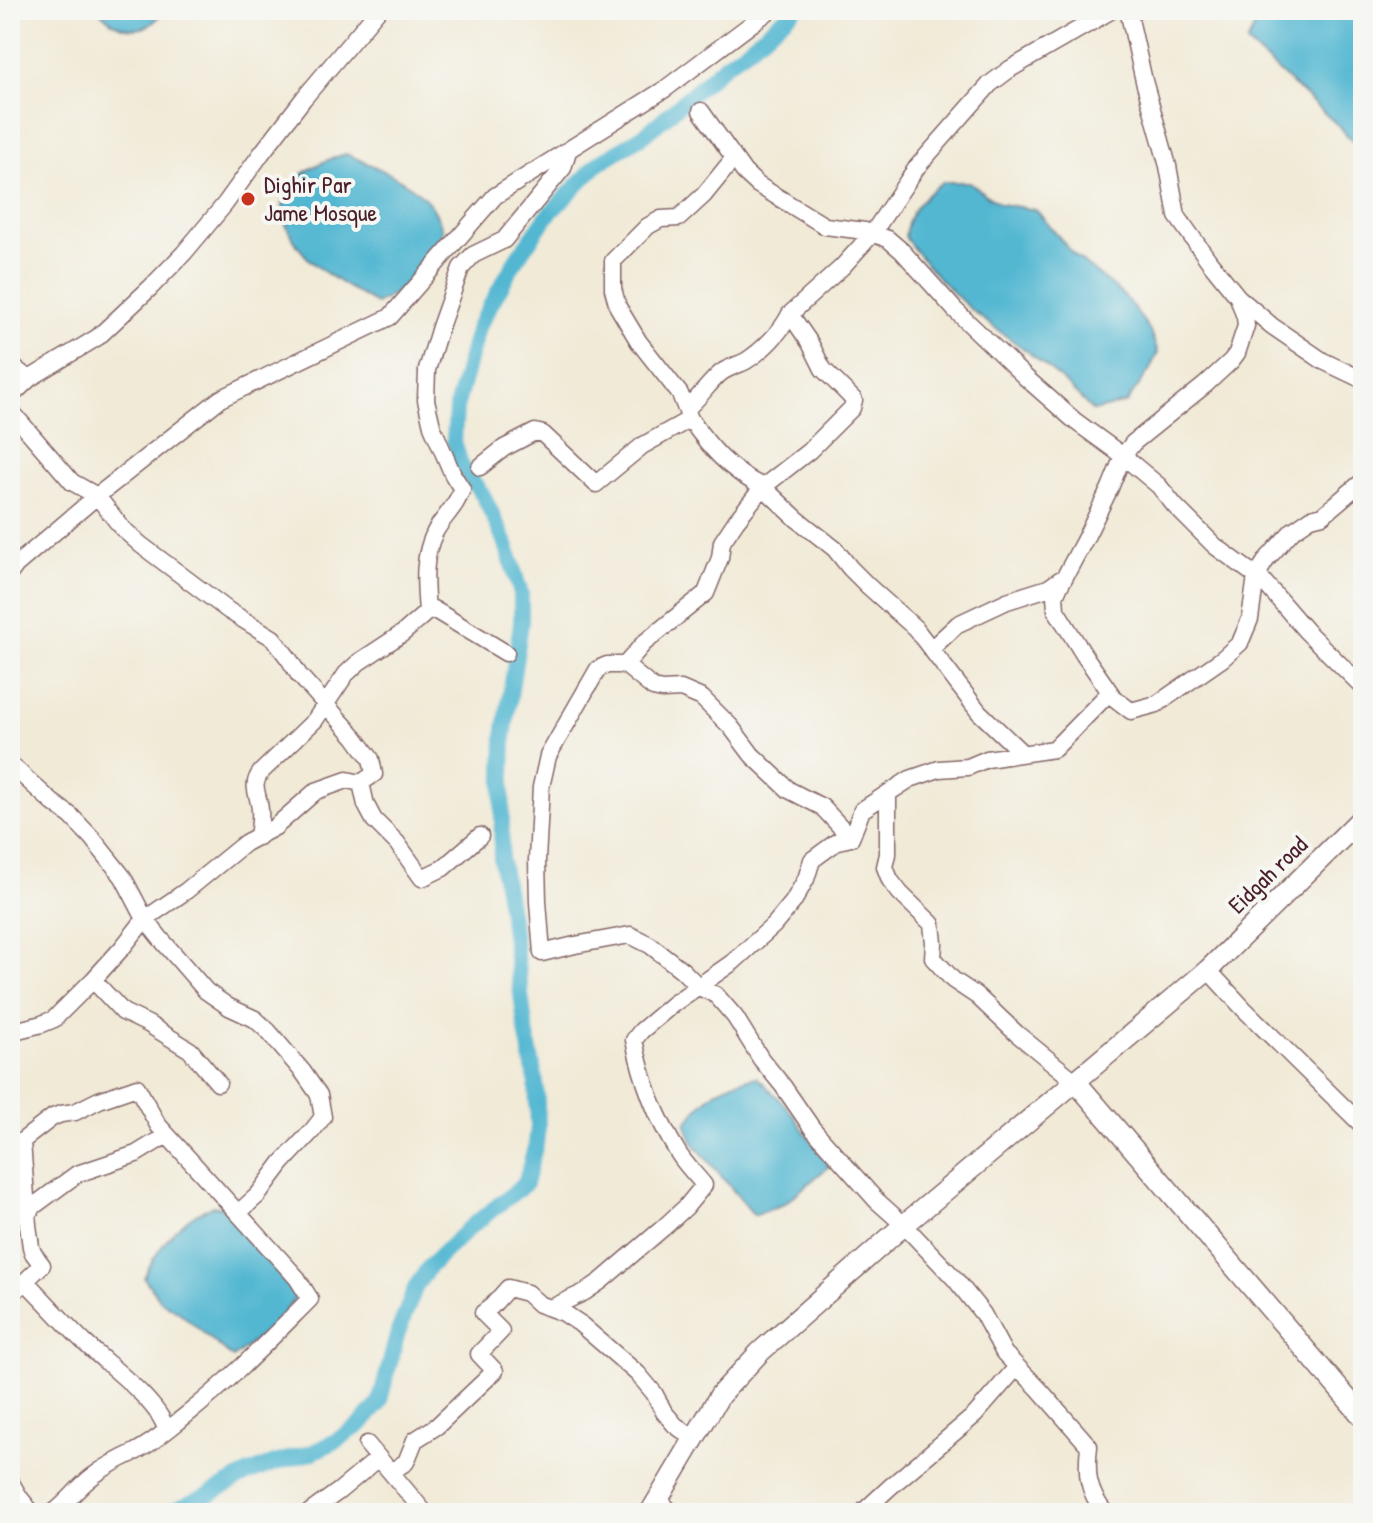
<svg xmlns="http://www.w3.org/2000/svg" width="1373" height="1523" font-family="'Patrick Hand',sans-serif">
<rect width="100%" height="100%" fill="#f6f6f2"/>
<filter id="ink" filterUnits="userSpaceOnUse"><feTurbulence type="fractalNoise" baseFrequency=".0125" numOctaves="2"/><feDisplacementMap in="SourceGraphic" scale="16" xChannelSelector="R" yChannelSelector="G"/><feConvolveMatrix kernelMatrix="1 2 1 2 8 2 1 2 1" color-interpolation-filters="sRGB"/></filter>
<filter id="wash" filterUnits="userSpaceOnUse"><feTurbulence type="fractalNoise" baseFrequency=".006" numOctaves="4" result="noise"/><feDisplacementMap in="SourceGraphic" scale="32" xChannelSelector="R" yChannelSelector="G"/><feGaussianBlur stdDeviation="1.8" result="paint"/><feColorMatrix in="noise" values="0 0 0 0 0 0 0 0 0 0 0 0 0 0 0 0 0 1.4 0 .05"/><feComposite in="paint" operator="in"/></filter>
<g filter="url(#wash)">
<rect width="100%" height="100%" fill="#f1ead7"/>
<path fill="#53b7d2" stroke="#4e6b7e" stroke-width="2" d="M99,10H163C148,38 117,32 99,10Z
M1269,10H1363V161L1358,148L1342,129L1247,43L1254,28Z
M346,154C372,165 416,183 432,207C437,214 440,223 443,230C435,251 415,276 397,291C391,296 383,300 376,304C355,291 332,279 313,263C306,257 299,248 294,240C263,192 304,166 346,154Z
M942,182H970L987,196L1001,204L1036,210L1074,255L1125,297L1149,329L1158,352L1149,371L1126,403L1093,411C1075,393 1058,375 1038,360C1020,345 1001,333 983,319C957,299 924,264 905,237C908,210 922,198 942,182Z
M757,1077L788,1108L829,1166L784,1204L754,1215L694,1144L686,1124C706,1095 722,1083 757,1077Z
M213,1206L226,1208L297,1284L296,1297L277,1322L233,1358L179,1312L161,1301L144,1278C154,1254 173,1228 196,1214C201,1211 208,1209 213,1206Z"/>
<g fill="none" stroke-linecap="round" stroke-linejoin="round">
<path stroke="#53b7d2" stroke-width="16" d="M168,1513L208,1495L247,1474L275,1463L313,1452L334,1442L360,1425L379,1404L398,1332L416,1286L429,1267L468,1229L525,1184L536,1144L538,1127L536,1083L525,1025L511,918L501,860L504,736L521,623V594L506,544L484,497L461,465L454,441L456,408L478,327L517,258L548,215L599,163L647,133L726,64L746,50L794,10"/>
</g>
</g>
<g filter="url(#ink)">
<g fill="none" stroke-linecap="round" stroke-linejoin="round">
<g stroke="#846667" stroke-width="19">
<path id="minor" d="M1128,10L1144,81L1168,166L1177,216L1209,261L1238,297L1272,326L1323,361L1363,380
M701,111L744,172L758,185L825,226L865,231L888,239L902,251L955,310L1025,377L1075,421L1123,456L1159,486L1175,506L1215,546L1263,581L1306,631L1363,687
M1238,297L1245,317L1246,326L1237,353L1231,361L1205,385L1133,443L1123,456L1110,488L1085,539L1055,595L1056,610L1084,655L1114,698L1131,711L1157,704L1222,659L1240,643L1250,619L1256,576L1267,559L1292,531L1311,518L1323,515L1363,481
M10,365L29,379
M10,397L29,379L98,337L150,288L184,253L225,204L261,154L304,98L378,10
M686,409C700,398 709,382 722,372C730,367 738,365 746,361C762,351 782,331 790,314
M10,410L72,482L97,496L122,528L141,545L229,611L273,638L289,659L299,675L355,737L371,759L374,774L361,783
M690,419C710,448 730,471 763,487L809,451L852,408L854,400L823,369L810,343L790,314L842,267L872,234L917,167L990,84L1010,69L1112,10
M480,467L504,448L535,432L543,434L596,484L642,446L690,419L680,394L639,342L618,307L613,289V261L648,226L661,219L679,218L704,195L734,158
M10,573L16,565L97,496L220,399L390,317L495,196L665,89L770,10
M427,612L433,609L506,653
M931,649L958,624L1007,601L1048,588L1061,579
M625,665L653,688L662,690L681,689L702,698L731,727L752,755L771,773L789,790L822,807L851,838
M1022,753L979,712L915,628L868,586L850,568L835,549L797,519L763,487L736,521L722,542L720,558L706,593L644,643L625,665H607L598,669L548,756L541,787L537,860L538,902L542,953L575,945L630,935L650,945L682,970L699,987L716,995L735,1017L761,1059L783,1086L812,1128L876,1200L904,1225L955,1279L983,1314L1004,1353L1039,1389L1089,1446C1086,1474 1087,1490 1105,1513
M10,764L52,802L71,816L92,838L123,877L145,919L160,938L206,991L229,1007L255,1019L268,1031L303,1072L319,1095L323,1117L312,1131L282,1163L258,1195L238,1213
M888,793V854L885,867L890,880L900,893L932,924L934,943L933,958L953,980L977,996L1016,1033L1076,1082
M258,837C259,828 261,819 260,810C259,794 250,786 261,772L315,720L346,674L359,662L403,633L427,612C425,584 422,558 435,532C443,517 457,506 462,489L453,475L432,426L426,400L427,370L440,327L461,268L473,255L504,240L563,168L568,151
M1208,970L1244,1009L1363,1126
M93,980L123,1012L148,1024L190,1050L218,1083
M10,1032L42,1024L54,1019L93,980L122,948L145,919L186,891L245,843L275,827L316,791L347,780L361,783L366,805L374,820L397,843L422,878L443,868L480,836
M27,1214L35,1205L77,1174L136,1154L167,1135
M25,1281C46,1302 65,1324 86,1344C108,1365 158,1401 166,1429
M10,1296L42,1265L33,1253L31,1247L28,1225L22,1141L53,1117L61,1114L75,1112L99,1100L137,1087L158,1125L297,1278L310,1299C270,1339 230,1381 185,1416C170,1428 153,1443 135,1452C120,1459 106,1466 93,1476C78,1487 68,1502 53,1513
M553,1307L585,1292L601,1281L663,1228L686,1207L704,1185C695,1174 684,1163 677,1151C656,1117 642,1079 634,1040L641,1031L673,1004L733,962L774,925L793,902L806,879L812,860L838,841L851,838L862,810L910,779L939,769L968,767L987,759L1054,749L1110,692
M367,1444L425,1513
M391,1472L406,1462L415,1440L437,1426L495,1371L479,1354L501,1331L483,1313L492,1306L508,1288L527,1293L539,1304L564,1313L579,1323L638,1374L654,1393L664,1412L675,1425L693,1438
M10,1481L20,1498L32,1513
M658,1499L672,1513
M309,1513L339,1491L379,1458
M862,1513L890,1487L975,1415L1017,1367
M1356,1513L1363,1507"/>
</g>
<g stroke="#846667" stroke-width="23">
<path id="tertiary" d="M1076,1082L1363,1417
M650,1513L720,1395L760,1352L904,1225L1208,970L1363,817"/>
</g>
<use href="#minor" stroke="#fff" stroke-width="16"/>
<use href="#tertiary" stroke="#fff" stroke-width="20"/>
</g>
</g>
<circle fill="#c8321e" stroke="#f6f6f2" stroke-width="3" cx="248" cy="199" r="8"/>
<g text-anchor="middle" stroke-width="8" stroke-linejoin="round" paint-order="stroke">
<g font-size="24" fill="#4a1f2b" stroke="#f6f6f2" text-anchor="start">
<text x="264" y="193">Dighir Par<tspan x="264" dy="28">Jame Mosque</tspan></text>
</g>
<g font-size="24" fill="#4a1f2b" stroke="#f6f6f2">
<text transform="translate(1268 875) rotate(-44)" y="8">Eidgah road</text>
</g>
</g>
<rect width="1373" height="1523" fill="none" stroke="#f6f6f2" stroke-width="40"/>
</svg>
